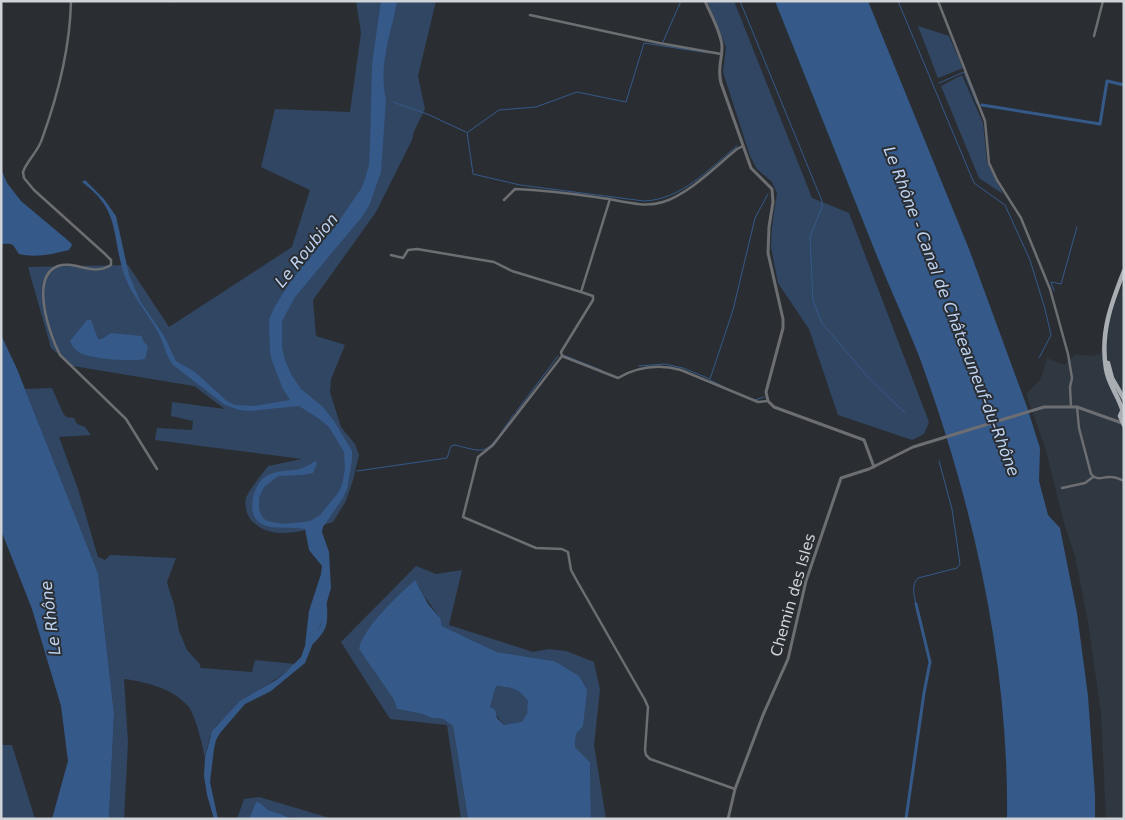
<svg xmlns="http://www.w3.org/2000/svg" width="1125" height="820" font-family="'DejaVu Sans',sans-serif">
<rect width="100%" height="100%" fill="#2a2e33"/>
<path fill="#2f3741" d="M1124,281V819H1106L1101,713L1088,622L1075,556L1065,526L1045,447L1026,394L1041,379L1047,358L1064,365L1075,354L1091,356L1100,354L1109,319Z"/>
<path fill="#314663" d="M356,1H436L418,76L425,109L414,131L412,140L376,212L313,300L316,336L345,345L331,379L330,392L341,427L355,444L359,455L353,480L346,501L333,522C307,530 272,543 251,520C247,516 244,505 246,498C249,490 263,473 268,466L302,459L155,440L157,428L192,430L193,421L171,416L172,402L225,409L194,386L73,366L51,348L28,267L128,265L169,327L292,247L310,190L261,167L275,109L350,112L361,33Z
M707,1H734L812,198L849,213L929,422L924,434L912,440L838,415L809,329L778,283L771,247L772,226L777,193L772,182L757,169L750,156L723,72L726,47Z
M918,26L949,36L963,68L938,78Z
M962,75L983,123L987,162L1003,194L979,178L941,86Z
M52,388L63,413L66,417L74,418L77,424L85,427L91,435L59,437L78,489L98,557L105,560L110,555L176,558L167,582L169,590L174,604L179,631L187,650L199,663L201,668L252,672L255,660L295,664L285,673L259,690L216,726L210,736L205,758C203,746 195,714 188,706C172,688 146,682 124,679L128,743L124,819H109L114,713L98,573L25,389Z
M416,566L436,574L462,570L449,625L533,652L549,649L566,651L594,662L600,690L594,745L606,819H591L590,762L575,747L576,734L554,661L497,652L442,626C439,611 425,601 419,587L393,698L397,709L422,714L432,718L443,719L453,726L468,819H461L447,725L390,719L341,642Z
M497,686C513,688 518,688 529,701L527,713L522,723L504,725L490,707C493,700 493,692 497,686Z
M1,745H12L35,819H1Z
M259,797L333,819C311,819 291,820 270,811C265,809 262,804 256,802L249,819H237L244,799Z"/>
<path fill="#355989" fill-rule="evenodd" d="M381,1H397C391,35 378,64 386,100L381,172L369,206L361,218L295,297L282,321V347L285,360L291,374L301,389L323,407L334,421L352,451V460L347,489L343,498L323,527L322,532L329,552L331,588L320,626L305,663L271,691L245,704L220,733L216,740L214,749L210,782L218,819H214L207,795L204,776L205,758L212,731L240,701L276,680L285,673L301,657L305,646L309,611L321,574L322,566L309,550L305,529C284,525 246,537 253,497C255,489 260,479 268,475C286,467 297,475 315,461L317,463L313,473L302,475L278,476L264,487L259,498V509L262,517L267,521L283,524L303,522L310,521L320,515L338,493L342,485L345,469L344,452L329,427L318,418L299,406L250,411L239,410L225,405L173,365C166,356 164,344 159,334C148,313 132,297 124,274C111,234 121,211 82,182L85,180L104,199L116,216L129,275L140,301L164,336L176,361L195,372L227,401L235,405L254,406L290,400L283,389L272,361L270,351L269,320L274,308L290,282L336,225L361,189L365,179L369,165L370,148L372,64Z
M775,1H868L969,249L1027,407L1040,448L1039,481L1048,515L1060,528L1077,613L1088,696L1095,795V819H1007C1009,661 973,503 919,356C904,318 886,280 871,241C839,161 807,81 775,1Z
M1,169L7,183L21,201L71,243L72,245L69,250C53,254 36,258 19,254C12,244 15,243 1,244Z
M87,320H91L98,339H102L111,333L142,336L143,341L148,346L145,359C132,362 92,359 80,353C75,350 72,346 70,341Z
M1,335L17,369L98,573L114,713L109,819H52L68,761L61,706L32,609L1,530Z
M415,580L428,604L440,618L442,626L497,652L554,661L579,676L587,690L583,726L576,734L575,747L590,762L591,819H468L453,726L443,719L432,718L422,714L397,709L393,698L359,649C364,626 398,596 415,580ZM497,686C513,688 518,688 528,701L527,713L522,722L504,725L497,718L495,710L490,707C493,700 493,692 497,686Z
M256,802L260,803L268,810L294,819H249Z"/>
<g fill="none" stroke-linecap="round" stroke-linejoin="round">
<path stroke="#355989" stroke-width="1" d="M740,1L822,201V207L810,237L813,301L822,323L867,376L905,413
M898,1L974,183L1005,205L1030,260L1045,309L1051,335L1039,358
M663,42L681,1
M939,83L964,72L977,104
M393,102L427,114L466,132
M467,132L473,174L520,185L644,201C681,200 710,168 737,146
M468,132L499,110L536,107L577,92L626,102L644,43L709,53
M1054,291L1051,282L1061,284L1077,227
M563,355L601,370
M639,366L665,364L683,368L710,379L733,310L755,218L768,194
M710,380L722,386
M755,400L764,397
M516,412L558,356
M357,471L447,458L451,446L454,445C462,446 473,451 482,450C493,449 507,423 514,414
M916,604C914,595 911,585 918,578L957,568L960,564L952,509L939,461"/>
<path stroke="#355989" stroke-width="3" d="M982,105L1100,124L1107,81L1124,85
M906,819L924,693L930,662L916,604"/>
<path stroke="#355989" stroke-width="5.5" d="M309,644C324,630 326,625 324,604"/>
<path stroke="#6c6e71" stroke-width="2.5" d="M71,1C70,49 58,95 42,139C38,152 27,160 23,172L24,178L34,190L105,254L111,260V265C92,277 75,260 58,266C29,277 50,336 60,355L126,419L157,469
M172,1H175
M938,1L985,121L989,163L997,180L1021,218L1050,289L1068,354L1072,378L1070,387L1071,406
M530,15L659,43L721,54
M1094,36L1103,1
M610,199L581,292L593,296V300L561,352L562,356L618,378C637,367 659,364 681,370L758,402L768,401
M504,200L515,189C542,190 568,193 595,197C616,199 642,209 663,202C689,194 716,166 737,149L743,146
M391,255L403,258L408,250L417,249L494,262L512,271L581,292
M562,356L493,445L478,457L463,517L536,548L562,549L568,552L571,570L577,581L645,700L648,707L645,750L646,755L650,759L735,789
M1077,407L1079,428L1091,474C1098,482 1103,476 1111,477C1115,477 1120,479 1124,481
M1062,488L1085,483L1093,477"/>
<path stroke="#6c6e71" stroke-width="3" d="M705,1C710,13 722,34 722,47C722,61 717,68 721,83L751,168L772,189L773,202L769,227L768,253L783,319V328L766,392L768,401L774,407L864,440L874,467
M728,819L735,789L763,715L788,659L806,581L841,478L869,469L913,447L1044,407H1077L1122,423"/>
<path stroke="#a9aeb3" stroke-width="4.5" d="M1108,363L1112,378L1124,399
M1124,407L1120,416L1124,425
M1122,409C1118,395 1108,384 1106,369C1100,333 1111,304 1124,271"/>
</g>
<g text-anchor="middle" stroke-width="4" stroke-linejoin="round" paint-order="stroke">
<g font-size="15" fill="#d0d3d7" stroke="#2a2e33">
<text transform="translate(793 595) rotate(-74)" y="5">Chemin des Isles</text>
</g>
<g font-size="16" font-style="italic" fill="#bdd3f1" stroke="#2a2e33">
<text transform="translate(306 250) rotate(-51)" y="6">Le Roubion</text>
<text transform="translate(952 311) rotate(69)" y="6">Le Rhône - Canal de Châteauneuf-du-Rhône</text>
<text transform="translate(50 618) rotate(-97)" y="6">Le Rhône</text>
</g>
</g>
<rect width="1125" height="820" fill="none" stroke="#d0d3d7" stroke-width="5"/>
</svg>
